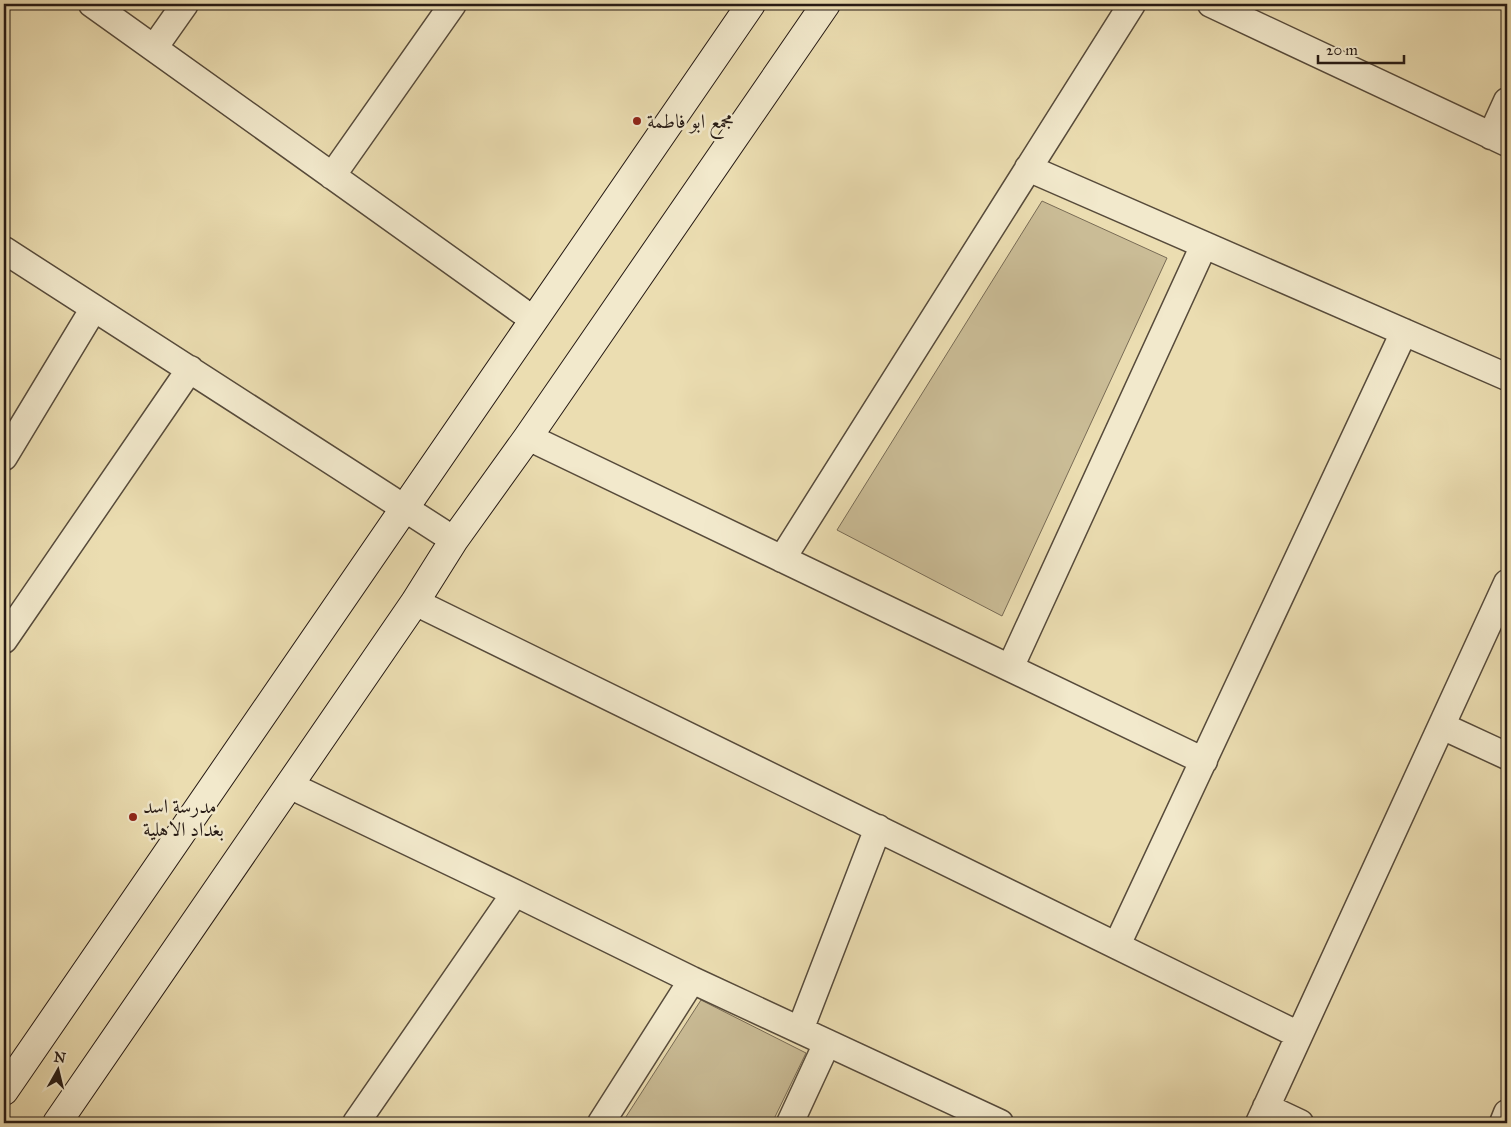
<svg xmlns="http://www.w3.org/2000/svg" width="1511" height="1127" font-family="'IM FELL Great Primer',Amiri,serif">
<rect width="100%" height="100%" fill="#ebddb1"/>
<filter id="stains"><feTurbulence type="fractalNoise" baseFrequency=".004" numOctaves="4"/><feColorMatrix values="0 0 0 0 .2 0 0 0 0 .09 0 0 0 0 .02 0 0 0 .5 -.17"/></filter>
<radialGradient id="worn" r=".72"><stop offset=".6" stop-color="#630" stop-opacity="0"/><stop offset="1" stop-color="#630" stop-opacity=".3"/></radialGradient>
<path fill="#cabc96" stroke="#786b55" d="M1042,201L1167,258L1002,616L837,530Z
M701,1000L806,1053L772,1123H622Z"/>
<g fill="none" stroke-linecap="round" stroke-linejoin="round">
<g stroke="#574b3b" stroke-width="29">
<path id="street" d="M92,4L534,320
M1211,4L1507,143
M154,48L185,4
M1491,136L1507,101
M1028,168L1507,377
M332,176L453,4
M4,250L454,540
M528,437L1204,761
M4,457L94,308
M782,559L1132,4
M415,602L1299,1035
M4,640L190,369
M1010,668L1204,245
M1442,726L1507,756
M289,785L515,893L692,980L1000,1123
M1117,945L1404,332
M800,1030L878,828
M1266,1107L1300,1123
M356,1123L515,893
M601,1123L692,980
M790,1123L827,1043
M1259,1123L1507,583
M1503,1123L1507,1113"/>
</g>
<g stroke="#261a14" stroke-width="30">
<path id="secondary" d="M4,1091L751,4
M57,1123L415,602L454,540L528,437L826,4"/>
</g>
<use href="#street" stroke="#f2e9cc" stroke-width="26"/>
<use href="#secondary" stroke="#f2e9cc" stroke-width="28"/>
</g>
<g fill="#8f2418" stroke="#f2e9cc" stroke-width="2">
<circle cx="637" cy="121" r="5"/>
<circle cx="133" cy="817" r="5"/>
</g>
<g text-anchor="middle" stroke-width="5" stroke-linejoin="round" paint-order="stroke">
<g font-size="20" fill="#261a14" stroke="#f2e9cc" text-anchor="start">
<text x="647" y="128">مجمع ابو فاطمة</text>
<text x="143" y="813">مدرسة اسد<tspan x="143" dy="23">بغداد الاهلية</tspan></text>
</g>
</g>
<rect width="1511" height="1127" fill="none" stroke="#ebddb1" stroke-width="20"/>
<rect x="5" y="5" width="1501" height="1117" fill="none" stroke="#261a14" stroke-width="2.5"/>
<rect x="10" y="10" width="1491" height="1107" fill="none" stroke="#261a14"/>
<g transform="translate(58 1070) rotate(8)" stroke="#f2e9cc" stroke-width="4" paint-order="stroke">
<path d="M0-4L9 19L0 12L-9 19Z" fill="#261a14"/>
<text y="-8" font-size="14" font-weight="bold" text-anchor="middle" fill="#261a14">N</text>
</g>
<path d="M1318 55v8h86v-8" fill="none" stroke="#261a14" stroke-width="2.5"/>
<text x="1326" y="55" font-size="15" fill="#261a14" stroke="#f2e9cc" stroke-width="4" paint-order="stroke">20 m</text>
<rect width="100%" height="100%" filter="url(#stains)"/>
<rect width="100%" height="100%" fill="url(#worn)"/>
</svg>
